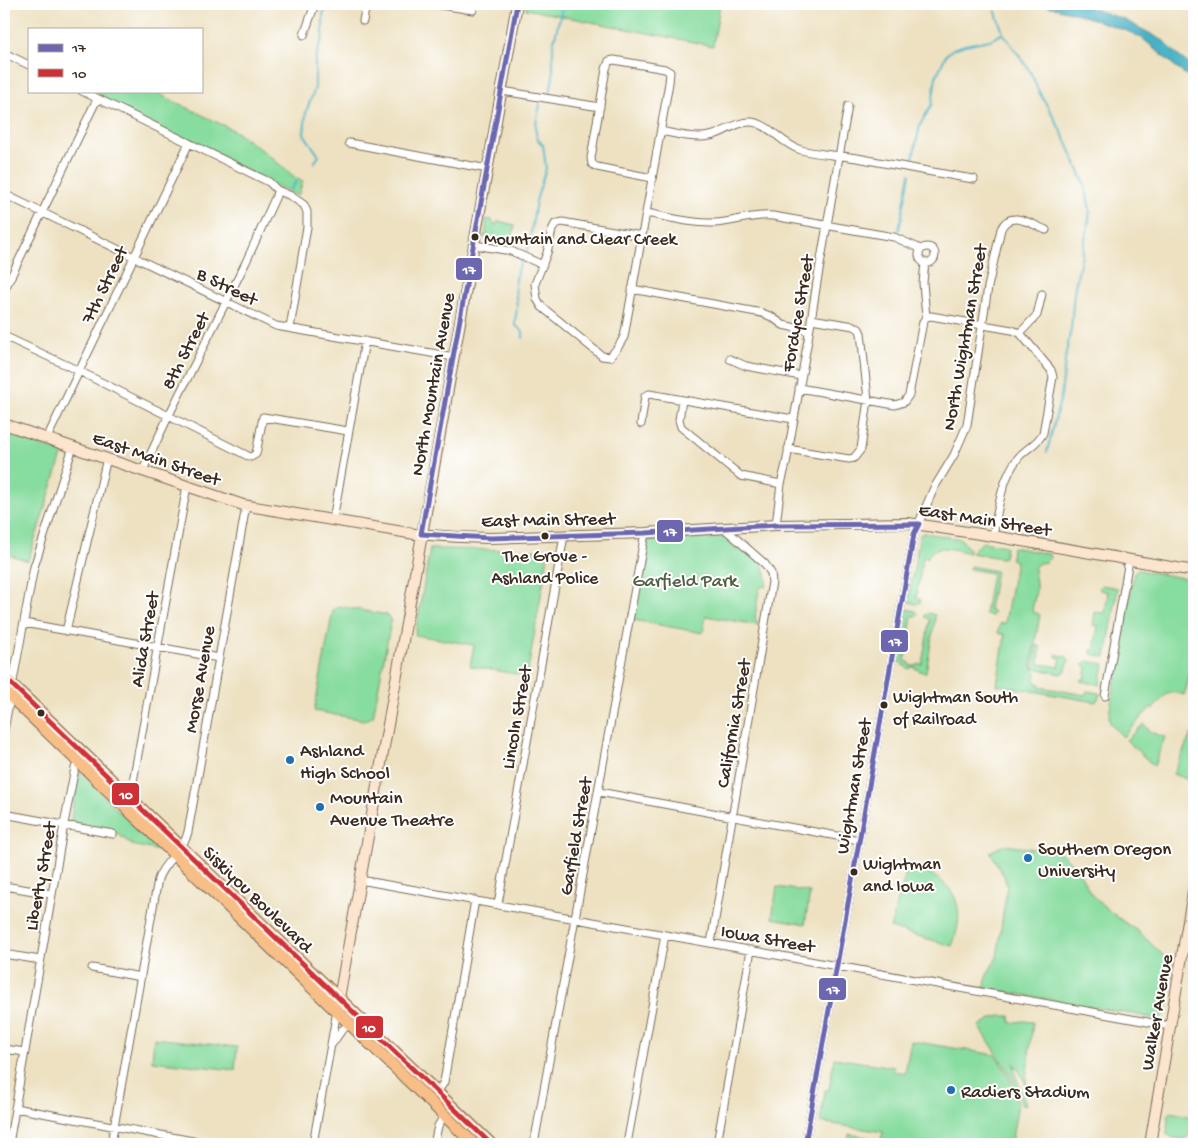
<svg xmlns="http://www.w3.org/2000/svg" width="1198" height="1148" font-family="'Gochi Hand',sans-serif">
<rect width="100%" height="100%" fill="#fff"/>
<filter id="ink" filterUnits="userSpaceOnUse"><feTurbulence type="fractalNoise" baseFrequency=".02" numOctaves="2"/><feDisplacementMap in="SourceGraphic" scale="10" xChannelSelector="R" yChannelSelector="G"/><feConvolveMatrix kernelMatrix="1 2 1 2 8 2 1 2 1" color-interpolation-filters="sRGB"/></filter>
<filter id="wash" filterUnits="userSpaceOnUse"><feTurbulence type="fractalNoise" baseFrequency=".0096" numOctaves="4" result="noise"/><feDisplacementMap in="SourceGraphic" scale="20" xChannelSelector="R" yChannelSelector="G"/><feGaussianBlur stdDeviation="1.12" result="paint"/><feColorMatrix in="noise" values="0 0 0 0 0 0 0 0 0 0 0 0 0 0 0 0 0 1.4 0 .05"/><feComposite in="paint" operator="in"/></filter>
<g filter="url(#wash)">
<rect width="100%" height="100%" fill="#ede1c1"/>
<path fill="#87dc9f" stroke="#61835e" d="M527,4H720L713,46L526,9Z
M100,91H153L233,130L266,153L297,179L303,181L298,196L97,99Z
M486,219L492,220L493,224L496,225L498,221L515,225L511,246L484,238L483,235H486Z
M4,434L63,452L28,561L4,553Z
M720,533L723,534L762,564C766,572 768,578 766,587L762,586L759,590L755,618L758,622L757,625L706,616L703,633L633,620L648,540L650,539Z
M926,533L961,539L969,549V553C953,550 936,541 927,558L923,557L916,598L920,599L921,602L916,604L908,602L920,535L923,533Z
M983,542L1006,546L1004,557L1001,558L971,553L973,550Z
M1012,547L1049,554L1050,558L1046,562C1029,564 1035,572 1036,583C1037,592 1033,603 1032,611L1040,615L1031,664L1036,673L1035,682L1039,683L1040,687L1085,695L1087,691L1099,693L1100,695L1096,702L997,685L1005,635L998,633L1000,624L1005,623L1016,561L1011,559Z
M430,549L549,550L527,676L470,666L474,645L415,635Z
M970,566L996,571L989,610L994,612L992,616L985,614L992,573L969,569Z
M1139,570L1194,580V677L1190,676L1184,695C1165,689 1166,696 1153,709L1151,707L1123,737L1110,723L1109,715L1134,573L1136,570Z
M1101,585L1118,588L1106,657L1091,654V650H1094L1098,626L1093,625L1095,612L1105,613L1108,592L1100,590L1099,587Z
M338,606L387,615L391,621L373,717L364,720L314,711L333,610Z
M907,609L916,611L918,614L917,616H912L905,661L909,662L910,665L916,666L917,664H922L930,619L926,618L925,615L929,613L935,615L934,619H935L926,672H922L913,667L909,669L898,661Z
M1036,645L1040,646L1039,664L1059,667L1061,658L1056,657V654L1067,657L1069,661L1065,672L1060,674L1034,668L1033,665Z
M1087,661L1104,664L1100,685L1081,681L1082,679H1085L1087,667L1083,665Z
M1144,724L1150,732L1165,737L1154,766L1126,740Z
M1191,734L1194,735V782L1173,774Z
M79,772L159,851L132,845L114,831L70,823Z
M1004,845L1060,852L1077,868L1091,894L1098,901L1117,917L1139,932L1173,965L1165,1014L1160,1019L984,988L988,973L997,957L1007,886L1004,876L990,852Z
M908,866C950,877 970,901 952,946L890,928Z
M777,887L810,892L805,924L772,918Z
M1001,1016H1010L1011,1023L1023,1021L1033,1022L1026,1079L1027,1084H1025L1024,1079L1014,1063L1015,1074L1026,1104L1022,1106L1011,1075L979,1026L993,1018Z
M154,1038L237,1047L235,1070L152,1061Z
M911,1041L996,1055L1009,1076L1018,1104L1011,1144H847L849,1134L881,1140L883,1132L820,1122L825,1090H829L834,1058L894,1067L893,1071L905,1073Z
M1171,1112C1176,1114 1184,1114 1188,1116C1195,1121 1190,1134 1186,1139L1173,1138L1167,1134L1168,1115Z"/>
<path fill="#46b0c4" stroke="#406d71" d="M1040,4H1079L1123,19L1164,41L1181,58L1194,68V80L1183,73L1142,38L1127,31L1078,14Z"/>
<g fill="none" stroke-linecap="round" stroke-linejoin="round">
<path stroke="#46b0c4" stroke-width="2" d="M993,4L1003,33L1030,71L1039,92L1051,112L1067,143L1085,185L1088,200L1090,211L1088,226L1074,292L1071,329L1066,353L1061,396L1047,452
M1188,66L1194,62
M550,94L553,76V45L563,4
M314,163L319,156L304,134L306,112L315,88V59L323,36V13L329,8L331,4
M912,163L920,125L932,104L936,77L946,55L953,49L965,45L990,40L1002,34
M290,190L296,182
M899,230L910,174
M525,254L529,245L536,201L546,168L543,145C530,135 538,118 540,104
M523,338V332L515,325V322L517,307L515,286L517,271L523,258"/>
</g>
</g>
<g filter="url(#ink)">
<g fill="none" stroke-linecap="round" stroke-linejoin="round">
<g stroke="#796a57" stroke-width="9">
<path id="street" d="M434,4L473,10
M363,21L366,4
M304,35L315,4
M4,53L29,65
M82,91L269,182L277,190L291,196L304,205L307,212V227L290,328
M502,91L600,107
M661,131C676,134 693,139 710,136C725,133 736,121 752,122C770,124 782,145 801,150C820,155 839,155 857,158C896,165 935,173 974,179
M349,143L488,169
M4,194L276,326L454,357
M646,213C668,217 692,224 715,223C735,222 751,214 773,216L894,237L921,249
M642,236L562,222L555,224L552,230L547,253L535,284L537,299L542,307L602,356L610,357L618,347L624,337L669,83L670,72L665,69L614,60L609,61L606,69L591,158L592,164L597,167L652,178
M475,245L511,251L543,265
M919 255a8 8 0 1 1 16 0a8 8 0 1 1-16 0Z
M925,262L923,283L926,317
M632,289L762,313L772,317L783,325L809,331
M4,291L97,99
M1020,333L1037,315L1042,294
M4,336L79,371L248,456L251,457L256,454L263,417L348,431
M730,359L746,366L801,376
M799,388L895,405L904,402L909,395L923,322L926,317L931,316L1012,330L1020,333L1051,370L1053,377L1043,433C1038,444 1026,448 1018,458C1001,480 998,510 993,536
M682,400L679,420L681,427L741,476L781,484
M641,424L645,396L649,394L793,419
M47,438L189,143
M788,449L849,459L854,458L861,449L868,400L861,333L859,329L854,326L811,319
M143,470L168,417L246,262L276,196L277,190
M333,520L365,341
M776,525L781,484L786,464L808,340L817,282L848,106
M24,623L219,658
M66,631L107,458
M1105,696L1129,560
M4,730L34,567L73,447
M599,792L859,840
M130,798L187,486
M4,814L113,834
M360,880L1170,1026
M4,886L52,894
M498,904L564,536
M711,943L772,582L771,573L765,564L724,528
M4,954L40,960
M92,968L141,977
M332,1044L342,1030L350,1024
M4,1049L25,1052
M437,1093L444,1082L475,900
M15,1108L209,1144
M9,1144L65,819L75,768L78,762
M111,1144L158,879C164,860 184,851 188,832L246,506
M313,1144L337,1011
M434,1144L438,1126L444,1116
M534,1144L645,533
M627,1144L665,935
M717,1144L751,950
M805,1144L914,534L934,488L954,455L967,425L988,287L1001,229C1010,209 1031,224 1046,230"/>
</g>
<g stroke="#796a57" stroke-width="12">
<path id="secondary" d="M4,424L243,505L415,534L459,537L490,538L645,533L776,525L908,523L993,536L1194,571
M338,1004L517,4
M1150,1144L1194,886"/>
</g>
<g stroke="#796a57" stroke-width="13">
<path id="primary" d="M4,677L491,1144
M4,690L474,1144"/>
</g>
<use href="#street" stroke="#fff" stroke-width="7"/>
<use href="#secondary" stroke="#fce5cf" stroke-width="10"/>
<use href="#primary" stroke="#f7be88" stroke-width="11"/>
<g stroke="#fff" stroke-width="9">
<path id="bus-1" d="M421,534L517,4
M421,534L490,538L645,533L776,525L919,524
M805,1144L914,534L919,524"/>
</g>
<g stroke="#fff" stroke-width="9">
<path id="bus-2" d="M4,677L491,1144"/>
</g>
<use href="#bus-1" stroke="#6c67af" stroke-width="5"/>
<use href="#bus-2" stroke="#ce3036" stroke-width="5"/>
</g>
</g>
<g fill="#3b2a1e" stroke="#fff" stroke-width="2">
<circle cx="475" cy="237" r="4.5"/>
<circle cx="545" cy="536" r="4.5"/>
<circle cx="884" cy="705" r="4.5"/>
<circle cx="41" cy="713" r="4.5"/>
<circle cx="854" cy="872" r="4.5"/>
</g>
<g fill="#1f6fb2" stroke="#fff" stroke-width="2">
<circle cx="290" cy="760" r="5"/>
<circle cx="320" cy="807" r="5"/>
<circle cx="1028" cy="858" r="5"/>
<circle cx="951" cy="1090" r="5"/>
</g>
<g text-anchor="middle" stroke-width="4" stroke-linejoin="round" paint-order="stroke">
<g font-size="18" fill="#3b2a1e" stroke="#fff" text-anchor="start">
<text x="484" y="244">Mountain and Clear Creek</text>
<text x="545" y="561" text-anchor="middle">The Grove -<tspan x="545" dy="22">Ashland Police</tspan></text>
<text x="893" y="702">Wightman South<tspan x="893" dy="22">of Railroad</tspan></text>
<text x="863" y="869">Wightman<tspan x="863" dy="22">and Iowa</tspan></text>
</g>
<g font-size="19" fill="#3b2a1e" stroke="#fff">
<text transform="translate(103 284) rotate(-64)" y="7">7th Street</text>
<text transform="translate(228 285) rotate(26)" y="7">B Street</text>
<text transform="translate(796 313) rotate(-80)" y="7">Fordyce Street</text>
<text transform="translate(963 337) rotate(-80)" y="7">North Wightman Street</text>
<text transform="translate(184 350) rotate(-63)" y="7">8th Street</text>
<text transform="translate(431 384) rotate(-80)" y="7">North Mountain Avenue</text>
<text transform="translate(157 457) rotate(19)" y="7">East Main Street</text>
<text transform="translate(548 518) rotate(-1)" y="7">East Main Street</text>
<text transform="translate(985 518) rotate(9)" y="7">East Main Street</text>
<text transform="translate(143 639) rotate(-80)" y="7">Alida Street</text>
<text transform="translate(198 679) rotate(-80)" y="7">Morse Avenue</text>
<text transform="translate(515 717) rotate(-80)" y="7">Lincoln Street</text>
<text transform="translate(732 723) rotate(-80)" y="7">California Street</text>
<text transform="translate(852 786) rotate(-80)" y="7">Wightman Street</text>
<text transform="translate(574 836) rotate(-80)" y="7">Garfield Street</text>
<text transform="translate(39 876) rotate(-80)" y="7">Liberty Street</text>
<text transform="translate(259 898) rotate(44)" y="7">Siskiyou Boulevard</text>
<text transform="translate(768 937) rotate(10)" y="7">Iowa Street</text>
<text transform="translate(1155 1012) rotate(-80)" y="7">Walker Avenue</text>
</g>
<g font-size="19" fill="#525f45" stroke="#fff">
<text x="685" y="586">Garfield Park</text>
</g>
<g font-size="19" fill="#3b2a1e" stroke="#fff" text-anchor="start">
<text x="300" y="756">Ashland<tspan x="300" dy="22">High School</tspan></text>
<text x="330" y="803">Mountain<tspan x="330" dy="22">Avenue Theatre</tspan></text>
<text x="1038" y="854">Southern Oregon<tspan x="1038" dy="22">University</tspan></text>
<text x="961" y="1097">Radiers Stadium</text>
</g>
</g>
<g stroke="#fff" stroke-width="2">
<rect x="455" y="257" width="28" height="24" rx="5" fill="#6c67af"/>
<rect x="656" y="519" width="28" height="24" rx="5" fill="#6c67af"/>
<rect x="880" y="629" width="29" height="24" rx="5" fill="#6c67af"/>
<rect x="111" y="782" width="29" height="24" rx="5" fill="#ce3036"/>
<rect x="818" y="977" width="29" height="24" rx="5" fill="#6c67af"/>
<rect x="355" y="1015" width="29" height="24" rx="5" fill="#ce3036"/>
</g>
<g font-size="14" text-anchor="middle" font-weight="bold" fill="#fff">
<text x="469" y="274">17</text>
<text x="670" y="536">17</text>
<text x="895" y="646">17</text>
<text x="126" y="799">10</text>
<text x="833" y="994">17</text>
<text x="369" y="1032">10</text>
</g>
<rect width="1198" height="1148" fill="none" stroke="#fff" stroke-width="20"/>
<rect x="28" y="28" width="175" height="65" fill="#ffffff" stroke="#b1aaa5"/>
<rect x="38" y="44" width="25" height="8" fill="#6c67af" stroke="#b1aaa5"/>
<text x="72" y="52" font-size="15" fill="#3b2a1e">17</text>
<rect x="38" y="69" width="25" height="8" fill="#ce3036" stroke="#b1aaa5"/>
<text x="72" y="78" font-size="15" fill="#3b2a1e">10</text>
</svg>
